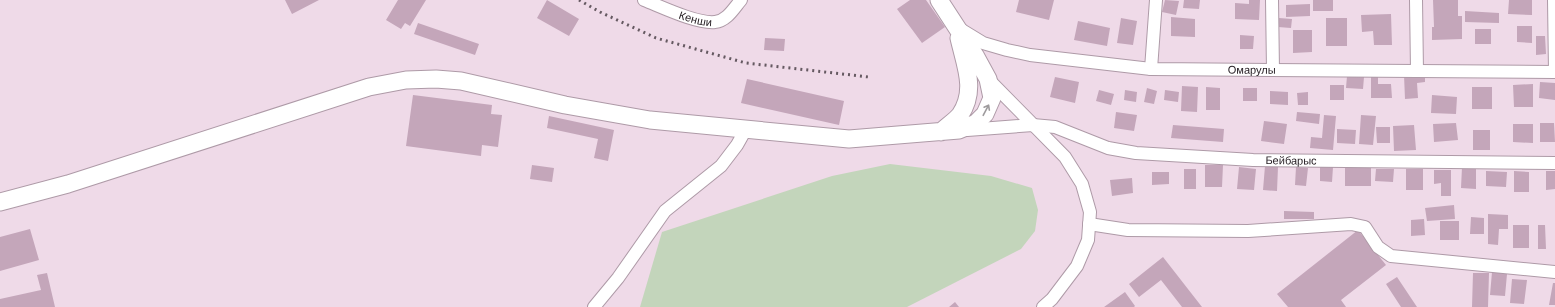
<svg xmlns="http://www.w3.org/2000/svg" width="1555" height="307" font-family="Helvetica,sans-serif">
<rect width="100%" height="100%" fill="#efdae8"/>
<path fill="#c3d5bb" d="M890,164L991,176L1032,188L1038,210L1035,231L1021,249L907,307H640L662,232L832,176Z"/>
<path fill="#c4a6ba" d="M285,0H319L292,14Z
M398,0H426L410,26L405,23L401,29L386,20Z
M547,0L579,19L569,36L537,18Z
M910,0H926L945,27L922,43L897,9Z
M1019,0H1054L1049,20L1016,12Z
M1165,0L1179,1L1176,15L1162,12Z
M1184,0H1200L1199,9L1183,8Z
M1249,0H1260L1259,20L1235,19V3L1249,4Z
M1313,0H1333V11H1313Z
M1433,0H1458V16H1462V39L1432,40V27H1434Z
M1509,0H1532V15L1508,14Z
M1310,4V16L1286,17V5Z
M1465,11L1499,13V23L1465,22Z
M1391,14L1392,45H1374L1373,31L1362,32L1361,15Z
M1171,17L1195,19V37L1171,36Z
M1121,18L1137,21L1133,45L1117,43Z
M1279,18L1292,19L1291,28L1278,27Z
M1326,18H1347V46H1326Z
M1078,21L1110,28L1107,46L1074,40Z
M418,23L479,44L475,55L414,34Z
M1517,26H1532V43L1517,42Z
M1475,29H1491V44H1475Z
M1293,30H1312V52L1293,53Z
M1240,35L1254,36L1253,49H1240Z
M1536,36H1545L1546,54L1536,55Z
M765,38L785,39L784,51L764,50Z
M1371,73H1378V84H1391L1392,98H1371Z
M1425,74V82L1417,83L1418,98L1405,99L1404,75Z
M1347,76L1364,77L1363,89L1346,88Z
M1055,77L1079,82L1075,103L1050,97Z
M747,79L844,101L839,125L741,103Z
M1540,82L1555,83V100L1539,98Z
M1533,84V107H1514L1513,85Z
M1330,85H1344V100H1330Z
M1182,86L1198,87L1197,112L1181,111Z
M1206,87L1220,88V110H1206Z
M1472,87H1492V109H1472Z
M1147,88L1157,91L1154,104L1144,102Z
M1243,88H1257V101H1243Z
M1099,90L1114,94L1111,105L1096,101Z
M1125,90L1137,92L1136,102L1124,100Z
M1165,90L1179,92L1178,102L1164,100Z
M1270,91L1288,92V105L1270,104Z
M1308,92V105H1298L1297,93Z
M413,95L492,105L491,114L502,115L498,147L482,145L481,156L406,146Z
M1432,95L1457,97L1456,114L1431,113Z
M1116,112L1137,115L1134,131L1114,128Z
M1297,112L1320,114L1319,124L1296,121Z
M1324,115L1336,116L1333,150L1310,148L1311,137L1322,138Z
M1361,115L1376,116L1373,145L1359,144Z
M549,116L614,130L608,161L594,158L598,139L547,128Z
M1264,121L1287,124L1284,144L1261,141Z
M1456,123L1458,140L1434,142L1433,124Z
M1540,123H1554L1555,142H1540Z
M1513,124H1533V143L1513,142Z
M1173,125L1224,129L1223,142L1171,138Z
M1414,125L1416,150L1394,151L1393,126Z
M1376,127H1390V143H1377Z
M1337,129L1356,130L1355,144L1337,143Z
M1473,130H1490V150H1473Z
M532,165L554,168L552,182L530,179Z
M1205,165H1223L1222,187H1205Z
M1265,166L1278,167L1277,191L1263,190Z
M1239,167L1256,169L1254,190L1237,189Z
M1296,167L1308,168L1306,186L1295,185Z
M1320,167H1333L1332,182L1320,181Z
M1345,167H1371V186H1345Z
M1462,167L1476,168V189L1461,188Z
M1184,169H1196V189H1184Z
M1376,169H1394L1393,182L1375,181Z
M1406,169H1423V190H1406Z
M1434,170H1451V196H1441V183L1434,184Z
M1486,171L1507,172L1506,187L1486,186Z
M1514,171L1529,172V192H1514Z
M1546,171H1555V189L1546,190Z
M1152,172H1169V184L1152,185Z
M1132,178L1133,193L1112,196L1110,180Z
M1454,205L1455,219L1427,221L1425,208Z
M1284,211L1314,212V219H1284Z
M1488,214L1508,215V229H1499L1498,245L1488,244Z
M1471,217L1484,218V234H1470Z
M1424,219L1425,235L1411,236V220Z
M1440,221H1459V240H1440Z
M1513,225H1529V248H1513Z
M1538,225H1545L1546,249H1538Z
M30,229L39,260L0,271V237Z
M1358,230L1386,265L1341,300L1346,307H1288L1277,294Z
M1163,257L1202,307H1182L1161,280L1139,297L1129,284Z
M1492,272L1507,274L1505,296L1490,295Z
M47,273L55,307H0V299L41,290L37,275Z
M1473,273H1489L1488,307H1472Z
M1397,277L1417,307H1401L1386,284Z
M1512,279L1527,280L1524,304L1510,303Z
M1553,283H1555V305H1549Z
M1125,292L1135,306L1134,307H1104Z
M955,302L959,307H949Z"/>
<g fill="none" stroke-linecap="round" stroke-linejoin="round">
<g stroke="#ae9aa7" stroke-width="14">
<g id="street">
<path id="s1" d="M644,0C662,7 697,24 715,22C727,21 734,8 741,0"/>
<path d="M1272,0L1273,70"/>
<path d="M1416,0L1417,71"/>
<path d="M1554,0L1555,72"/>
<path id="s2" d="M960,29L983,43L1007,50L1030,55L1151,69L1555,72"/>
<path d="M1151,69L1156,0"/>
<path d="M988,79L1065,157L1082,184L1090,212L1088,240L1077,266L1052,299L1043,307"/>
<path id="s3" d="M967,130L1033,125L1055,127L1108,148L1136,153L1253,160L1555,163"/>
<path d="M1089,224L1128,230L1248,231L1351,224L1365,227L1378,247L1391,256L1555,272"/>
<path d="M594,307L618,278L665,211L721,166L737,145L746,129"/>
</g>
</g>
<g stroke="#ae9aa7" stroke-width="19">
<path id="secondary" d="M941,132C947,126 955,121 960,115C977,90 965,65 959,38
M0,202L68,184L369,87L406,80L436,79L461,81L565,105L650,120L849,139L959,130L976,123L985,114L992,98L988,79L976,57L939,0"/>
</g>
<use href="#street" stroke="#fff" stroke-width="12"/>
<use href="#secondary" stroke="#fff" stroke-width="17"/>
<path stroke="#655961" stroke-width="3" stroke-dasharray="2 4" stroke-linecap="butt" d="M579,0L600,12L656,38L746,63L869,77"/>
</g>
<defs><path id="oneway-shaft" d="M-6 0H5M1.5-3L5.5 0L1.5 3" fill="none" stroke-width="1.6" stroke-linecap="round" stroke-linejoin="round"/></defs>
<use stroke="#9e9b9d" href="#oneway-shaft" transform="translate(986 110) rotate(-62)"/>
<g text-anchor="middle" stroke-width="3" stroke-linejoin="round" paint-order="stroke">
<g font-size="11" fill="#282126" stroke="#efdae8">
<text dy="4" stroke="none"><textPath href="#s1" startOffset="55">Кенши</textPath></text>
<text dy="4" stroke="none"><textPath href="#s2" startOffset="298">Омарулы</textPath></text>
<text dy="4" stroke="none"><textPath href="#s3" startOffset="329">Бейбарыс</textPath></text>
</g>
</g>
</svg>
